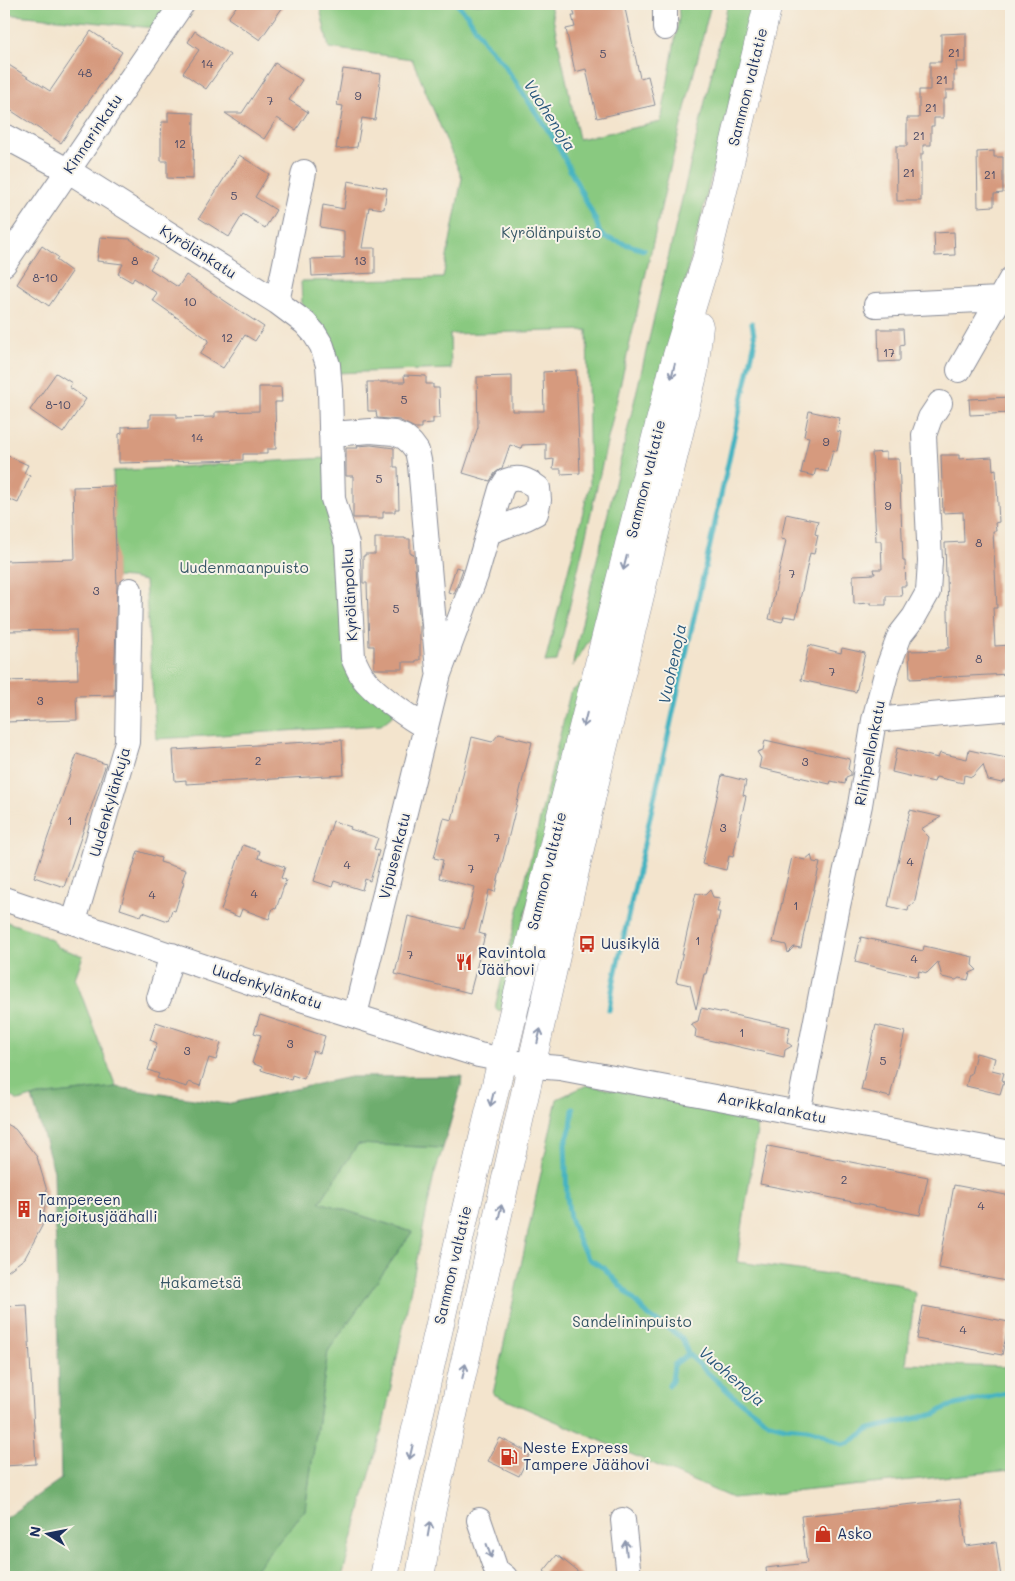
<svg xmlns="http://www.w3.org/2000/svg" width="1015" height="1581" font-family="Mali,sans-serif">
<rect width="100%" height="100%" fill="#f7f3e8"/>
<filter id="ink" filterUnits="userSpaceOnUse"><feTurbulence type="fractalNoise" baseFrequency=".02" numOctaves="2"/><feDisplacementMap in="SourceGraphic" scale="10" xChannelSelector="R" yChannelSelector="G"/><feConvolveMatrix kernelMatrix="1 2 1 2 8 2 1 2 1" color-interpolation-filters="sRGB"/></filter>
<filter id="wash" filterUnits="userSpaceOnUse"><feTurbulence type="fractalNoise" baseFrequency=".0096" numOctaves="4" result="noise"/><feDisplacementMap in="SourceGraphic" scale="20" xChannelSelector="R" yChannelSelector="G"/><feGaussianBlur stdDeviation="1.12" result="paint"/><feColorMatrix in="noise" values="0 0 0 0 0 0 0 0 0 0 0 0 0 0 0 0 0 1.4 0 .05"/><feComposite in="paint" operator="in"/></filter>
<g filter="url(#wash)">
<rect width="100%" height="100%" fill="#f3e4cd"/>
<path fill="#89c980" stroke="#527c6f" d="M4,4H172L155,28L4,14Z
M319,4H550L579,139L661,122L679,17L678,4H711L668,177L557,661L545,662L590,484L587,330L450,334L451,369L335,373L302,305L301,281L443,278L462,178L412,59L329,48Z
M728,4H754L636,481L593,634L573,666L574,657Z
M327,458L342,539L346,643L396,713L381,725L156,739L145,581L130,578L116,577L113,471Z
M584,681L501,1011C496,1010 495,1008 496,1003L570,693Z
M4,921L34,931L53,941L58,947L83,956L75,978L116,1087L32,1097L18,1101L4,1089Z
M587,1085L759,1118L737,1262L897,1283L915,1293L906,1364L1011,1367V1470L732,1498L493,1394L557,1099Z
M358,1144L443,1148L434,1175L383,1426L342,1577H249L305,1510L328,1351L412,1232L320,1202Z"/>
<path fill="#6ead6e" stroke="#446e66" d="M462,1076L461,1086L443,1148L358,1144L320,1202L412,1232L328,1351L305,1510L249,1577H4V1519L61,1479L54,1171L32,1097L116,1087L226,1104L350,1077Z"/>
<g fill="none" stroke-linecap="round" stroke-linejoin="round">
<path stroke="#46b4c1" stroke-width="5" d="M457,4L468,16L484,42L502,62L556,142L596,221L599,231L604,237L644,250
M609,1010L613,985L755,341L752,323
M573,1109L571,1127L565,1144L567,1197L570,1218L580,1244L589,1259L604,1268L649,1316L682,1338L688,1354L733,1396L770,1423L785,1427L807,1429L821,1433L838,1443L843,1444L850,1442L870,1429L935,1414L947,1407L1011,1392
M669,1385L672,1381L674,1365L688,1354"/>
</g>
<g id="blocks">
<path fill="#d69a7e" d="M238,4H285L260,40L228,18Z
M572,4H624L640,78L648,76L655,105L597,118L586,69L575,72L566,29L575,27L572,16H575Z
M91,31L122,52L61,143L4,106V62L50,91Z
M195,31L230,55L206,89L183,73L199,50L188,42Z
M966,33V62H956L957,71H954V90H946V99H943V118H934V126H931V145H923V154H921V201H897L896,146H907V118H919V90H930V62H941V34Z
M275,63L302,80L289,100L308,112L296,130L277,118L264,139L225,113H242Z
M343,69L381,74L375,120L362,118L357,147L336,149L343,106L337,105Z
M168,112L194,113L193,179L167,178V161H161V138L162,122H168Z
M994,151V157H1003V193L994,194V206L978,207L977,152Z
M239,155L269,174L255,197L276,210L265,228L243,214L229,237L199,218Z
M348,181L387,188L384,209L369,207L362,248H375V273L312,276L311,259L344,258V231L320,227L323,205L344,209Z
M954,232L955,255L935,256L934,233Z
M100,237L130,239L157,258L150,269L178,287L186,275L264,327L255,341L245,335L223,368L200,354L209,340L152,300L157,293L134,278L132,282L118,274L123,264L97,261Z
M42,246L58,257L56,260L72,272L49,306L17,284Z
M878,329H903L904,344L900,345V361L879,362Z
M576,370L580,473L561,474V469H553L554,459L546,460V444L522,445L521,449L510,445L502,468L495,473L490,481L463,473L478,427L477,377L512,376V411H544L543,372Z
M56,373L72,383L69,387L86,399L63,433L30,410Z
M404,375L426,376V384H433V388H439L440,418H433V423L421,424V428H415L399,420L377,418L376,411H368L367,382H405Z
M259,387H281L282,402H275L276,449H267V454H243V460L119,463V434L122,433V427L149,426V419H151V414H177V418L215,417V412L259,411Z
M1011,397V413L970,415L969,399Z
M809,411L840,418L837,431L841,432L837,451L833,450L828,472L816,469L814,476L801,473L809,437L804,436Z
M371,445L394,448V467H398L399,509H395V512H383V518H353V476H346V448H358L357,446Z
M886,452V459H899L903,561H905L906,586H901L902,596H886V605H871V603L854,604L853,575L875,574L874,569H882L881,541H876L872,453Z
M4,454L28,465L24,473L30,476L18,503L4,497Z
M941,455H959V459L992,457L993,470L996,469L999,522L995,523L996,531H993L997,608H993L995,646L1011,645V670H1008L1009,674L910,679L909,651L946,650V648H949L947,576H946L945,543L964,542L963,512L943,513Z
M114,486L117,587L114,695L76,696L77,720L4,722V681L78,679L76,630L4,631V561L75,559L73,487Z
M786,514L818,521L815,534L818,535L814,554L810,553L796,618L784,616L782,622L769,619L786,540L781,539Z
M375,538H405V539H410V553L414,555L420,625V660H416V662H403V669H374V646H369L367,583H363V556H365V554H375Z
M456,567L463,569L454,594L448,592Z
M809,645L841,653L842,648L865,653L856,692L801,680Z
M499,734L532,742L495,892L489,890L479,933L485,935L470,993L395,974L408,916L464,929L475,887L439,878L443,860L434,858L444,818L452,820L472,737L492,742Z
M342,740L344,775L186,784V780L175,781L173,750Z
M765,740L850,759L848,769L851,772V775L846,777L845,784L831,781L830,784L759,768L761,758L757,752L763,750Z
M897,748L938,758L940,753L967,759L969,750L1011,759V782L1004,781L1002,783L988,780L983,765L972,777L964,775L963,783L936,777L934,782L892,772Z
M77,754L106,764L64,887L34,877Z
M722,775L746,781L743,795L746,796L733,857L729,856L726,870L702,864Z
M910,810L941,817L921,829L929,837L914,904L909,906L908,911L888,906Z
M333,821L351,827L350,829L378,838L374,849L379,851L370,881L365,879L362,890L334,881L332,887L314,881Z
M243,845L260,851L258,858L285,867L281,878L286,880L276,909L273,908L269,919L242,909L239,917L221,910Z
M138,851L161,858L160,862L186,870L182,881L184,882L175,911L172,910L168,921L143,912L141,916L120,909Z
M811,855L813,862L820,863L805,928L801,948L794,947L788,953L786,945L773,942L792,857L805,860Z
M710,890L713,897L720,898L717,912H720L706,974H704L696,1009L690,985L676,982L696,893L705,895Z
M861,937L923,951L924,946L973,957L972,965L977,970L970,973L968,980L959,978L956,980L942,977L938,962L927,973L919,971L918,977L855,962Z
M701,1008L790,1027L787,1042L792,1046L785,1050L784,1057L695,1037L696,1030L691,1024L698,1021Z
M260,1015L325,1036L320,1053L313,1051L304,1079L292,1075L291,1080L261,1070L262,1067L252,1063L261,1035L254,1033Z
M156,1022L221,1043L216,1060L209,1058L200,1086L189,1082L187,1087L157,1078L159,1074L148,1070L157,1043L150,1040Z
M876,1025L905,1032L890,1097L861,1090Z
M976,1053L995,1058L992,1070L1004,1073L1002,1080L1004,1081L1000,1094L966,1086L969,1074H971Z
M4,1123L15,1129L37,1157L47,1191L42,1226L25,1258L4,1274Z
M768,1146L928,1177L920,1215L760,1184Z
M954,1185L1011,1196V1282L939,1268Z
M27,1305L36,1464L4,1466V1306Z
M923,1306L1009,1322L1002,1355L917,1339Z
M500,1438L530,1453L519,1476L488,1461Z
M960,1499L966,1546L996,1542L1001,1577H767L766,1568L807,1563L801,1516Z
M557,1555L585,1577H551L544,1571Z"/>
</g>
</g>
<g filter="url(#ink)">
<use href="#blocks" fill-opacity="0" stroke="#878a96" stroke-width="1"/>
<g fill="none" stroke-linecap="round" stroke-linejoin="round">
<g stroke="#878a96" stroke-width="26">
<path id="minor" d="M665,28V4
M4,136L69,171L277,302L304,172
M4,264L182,4
M277,302L305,323L314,333L322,346L328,365L330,390L333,499L347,544L353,658C356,665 359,672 364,679C375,693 409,718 426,727
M876,305L1000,299
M959,370L1011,279
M331,434L371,431L394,433L404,437L411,443L417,451L420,465L438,670
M874,720L1011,708
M4,899L288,995L479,1055L533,1066L560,1068L1011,1153
M74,921L127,742L130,590
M159,998L172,955
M355,1015L439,674L476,575L501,489L506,481C519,476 527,480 538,488L539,500L536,513L526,518L489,532
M798,1113L838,906L860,805L874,720L882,689L887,670L900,635L914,617L928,592L930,561L924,435L930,418L940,403
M479,1520L496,1570L505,1577
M623,1520L629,1577"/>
</g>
<g stroke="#878a96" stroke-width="29">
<path id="major" d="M384,1577L398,1508L467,1205L561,815L675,362L707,257L768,4
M420,1577L431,1513L594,786L694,371L699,326"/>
</g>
<use href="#minor" stroke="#fff" stroke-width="24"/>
<use href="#major" stroke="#fff" stroke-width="28"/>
</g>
<defs><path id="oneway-shaft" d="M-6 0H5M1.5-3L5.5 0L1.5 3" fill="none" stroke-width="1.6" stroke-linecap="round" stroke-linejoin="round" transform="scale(1.25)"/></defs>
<g stroke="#8d97ae">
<use href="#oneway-shaft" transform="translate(673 371) rotate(104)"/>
<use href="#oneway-shaft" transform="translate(625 563) rotate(104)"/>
<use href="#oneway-shaft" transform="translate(585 720) rotate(104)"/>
<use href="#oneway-shaft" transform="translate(539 1036) rotate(-77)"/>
<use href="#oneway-shaft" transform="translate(492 1099) rotate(104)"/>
<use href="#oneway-shaft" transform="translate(500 1212) rotate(-77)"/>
<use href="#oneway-shaft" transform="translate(464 1371) rotate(-77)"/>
<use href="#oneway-shaft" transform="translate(411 1452) rotate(103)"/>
<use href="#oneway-shaft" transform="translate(429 1529) rotate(-80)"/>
<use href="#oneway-shaft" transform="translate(626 1548) rotate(-96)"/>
<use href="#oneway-shaft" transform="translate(489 1551) rotate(71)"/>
</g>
</g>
<defs>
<g id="bus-bare" transform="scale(1.35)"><path d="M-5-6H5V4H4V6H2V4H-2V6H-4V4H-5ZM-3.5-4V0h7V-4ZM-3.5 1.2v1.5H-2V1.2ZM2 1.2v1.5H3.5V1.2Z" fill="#c8321e" stroke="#f7f3e8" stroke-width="2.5" paint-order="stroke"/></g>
<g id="restaurant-bare" transform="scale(1.35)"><path d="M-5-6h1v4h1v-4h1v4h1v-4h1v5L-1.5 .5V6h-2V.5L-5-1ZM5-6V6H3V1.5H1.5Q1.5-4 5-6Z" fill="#c8321e" stroke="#f7f3e8" stroke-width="2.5" paint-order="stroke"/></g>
<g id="building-bare" transform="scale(1.35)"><path d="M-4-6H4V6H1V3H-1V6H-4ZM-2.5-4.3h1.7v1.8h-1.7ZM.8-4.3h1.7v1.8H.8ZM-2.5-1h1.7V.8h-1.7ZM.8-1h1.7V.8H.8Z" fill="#c8321e" stroke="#f7f3e8" stroke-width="2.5" paint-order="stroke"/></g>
<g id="fuel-bare" transform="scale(1.35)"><path d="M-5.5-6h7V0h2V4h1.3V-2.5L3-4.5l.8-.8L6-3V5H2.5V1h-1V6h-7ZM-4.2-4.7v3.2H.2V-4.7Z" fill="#c8321e" stroke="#f7f3e8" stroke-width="2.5" paint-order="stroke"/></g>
<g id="shop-bare" transform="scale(1.35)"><path d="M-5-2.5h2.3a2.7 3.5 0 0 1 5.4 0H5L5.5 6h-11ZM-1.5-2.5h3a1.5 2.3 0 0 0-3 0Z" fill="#c8321e" stroke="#f7f3e8" stroke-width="2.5" paint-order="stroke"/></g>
</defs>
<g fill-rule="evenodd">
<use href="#bus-bare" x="587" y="944"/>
<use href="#restaurant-bare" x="464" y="962"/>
<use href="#building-bare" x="24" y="1209"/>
<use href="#fuel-bare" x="509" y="1457"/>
<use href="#shop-bare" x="823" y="1534"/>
</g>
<g text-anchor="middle" stroke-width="4" stroke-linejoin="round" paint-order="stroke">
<g font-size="12" fill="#4a4a66">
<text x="954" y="57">21</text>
<text x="603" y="58">5</text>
<text x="207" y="68">14</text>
<text x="85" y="77">48</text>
<text x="942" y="84">21</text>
<text x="358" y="100">9</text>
<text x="270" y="105">7</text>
<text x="931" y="112">21</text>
<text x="919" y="140">21</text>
<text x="180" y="148">12</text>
<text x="909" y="177">21</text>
<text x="990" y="179">21</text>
<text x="234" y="200">5</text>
<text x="135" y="265">8</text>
<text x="360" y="265">13</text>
<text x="45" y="282">8-10</text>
<text x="190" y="306">10</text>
<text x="227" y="342">12</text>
<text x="889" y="357">17</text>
<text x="404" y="404">5</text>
<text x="58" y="409">8-10</text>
<text x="197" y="442">14</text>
<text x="826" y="446">9</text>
<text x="379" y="483">5</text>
<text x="888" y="510">9</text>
<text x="979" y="547">8</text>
<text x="792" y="578">7</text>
<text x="96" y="595">3</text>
<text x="396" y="613">5</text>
<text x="979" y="663">8</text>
<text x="832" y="676">7</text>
<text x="40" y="705">3</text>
<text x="258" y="765">2</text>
<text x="805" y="766">3</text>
<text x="70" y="825">1</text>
<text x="723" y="832">3</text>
<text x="497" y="842">7</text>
<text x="910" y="866">4</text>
<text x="347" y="869">4</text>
<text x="471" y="873">7</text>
<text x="254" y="898">4</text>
<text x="152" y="899">4</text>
<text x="796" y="910">1</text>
<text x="698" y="945">1</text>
<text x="410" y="959">7</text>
<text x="914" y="963">4</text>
<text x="742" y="1037">1</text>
<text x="290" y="1048">3</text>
<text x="187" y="1055">3</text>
<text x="883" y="1065">5</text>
<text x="844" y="1184">2</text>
<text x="981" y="1210">4</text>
<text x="963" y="1334">4</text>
</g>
<g font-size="15" fill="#1b2f5e" stroke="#f7f3e8">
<text transform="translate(748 87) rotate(-76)" y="5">Sammon valtatie</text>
<text transform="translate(93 134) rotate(-56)" y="5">Kinnarinkatu</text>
<text transform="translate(198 252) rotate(32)" y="5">Kyrölänkatu</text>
<text transform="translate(646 479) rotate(-76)" y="5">Sammon valtatie</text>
<text transform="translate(350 595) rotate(-93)" y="5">Kyrölänpolku</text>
<text transform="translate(870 753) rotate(-79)" y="5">Riihipellonkatu</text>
<text transform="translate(110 802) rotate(-74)" y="5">Uudenkylänkuja</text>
<text transform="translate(395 856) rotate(-76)" y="5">Vipusenkatu</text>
<text transform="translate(547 871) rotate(-76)" y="5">Sammon valtatie</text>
<text transform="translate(267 987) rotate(18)" y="5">Uudenkylänkatu</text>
<text transform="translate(772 1108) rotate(11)" y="5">Aarikkalankatu</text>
<text transform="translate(453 1265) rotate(-77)" y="5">Sammon valtatie</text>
</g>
<g font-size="15" fill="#365666" stroke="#f7f3e8">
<text x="551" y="238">Kyrölänpuisto</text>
<text x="244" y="573">Uudenmaanpuisto</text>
<text x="201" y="1288">Hakametsä</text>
<text x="632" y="1327">Sandelininpuisto</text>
</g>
<g font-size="15" fill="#1b2f5e" stroke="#f7f3e8" text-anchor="start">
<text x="601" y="949">Uusikylä</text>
<text x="478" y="958">Ravintola<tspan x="478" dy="17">Jäähovi</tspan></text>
<text x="38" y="1205">Tampereen<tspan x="38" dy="17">harjoitusjäähalli</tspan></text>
<text x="523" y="1453">Neste Express<tspan x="523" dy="17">Tampere Jäähovi</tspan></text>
<text x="837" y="1539">Asko</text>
</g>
<g font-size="16" font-style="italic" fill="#28577c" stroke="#f7f3e8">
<text transform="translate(550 115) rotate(57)" y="6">Vuohenoja</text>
<text transform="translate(672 664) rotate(-78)" y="6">Vuohenoja</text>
<text transform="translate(732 1376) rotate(41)" y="6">Vuohenoja</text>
</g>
</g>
<rect width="1015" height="1581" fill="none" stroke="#f7f3e8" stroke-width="20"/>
<g transform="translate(48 1534) rotate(280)" stroke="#f7f3e8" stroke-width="4" paint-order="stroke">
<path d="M0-4L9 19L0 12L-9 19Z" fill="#1b2f5e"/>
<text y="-8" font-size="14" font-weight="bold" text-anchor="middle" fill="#1b2f5e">N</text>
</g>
</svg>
